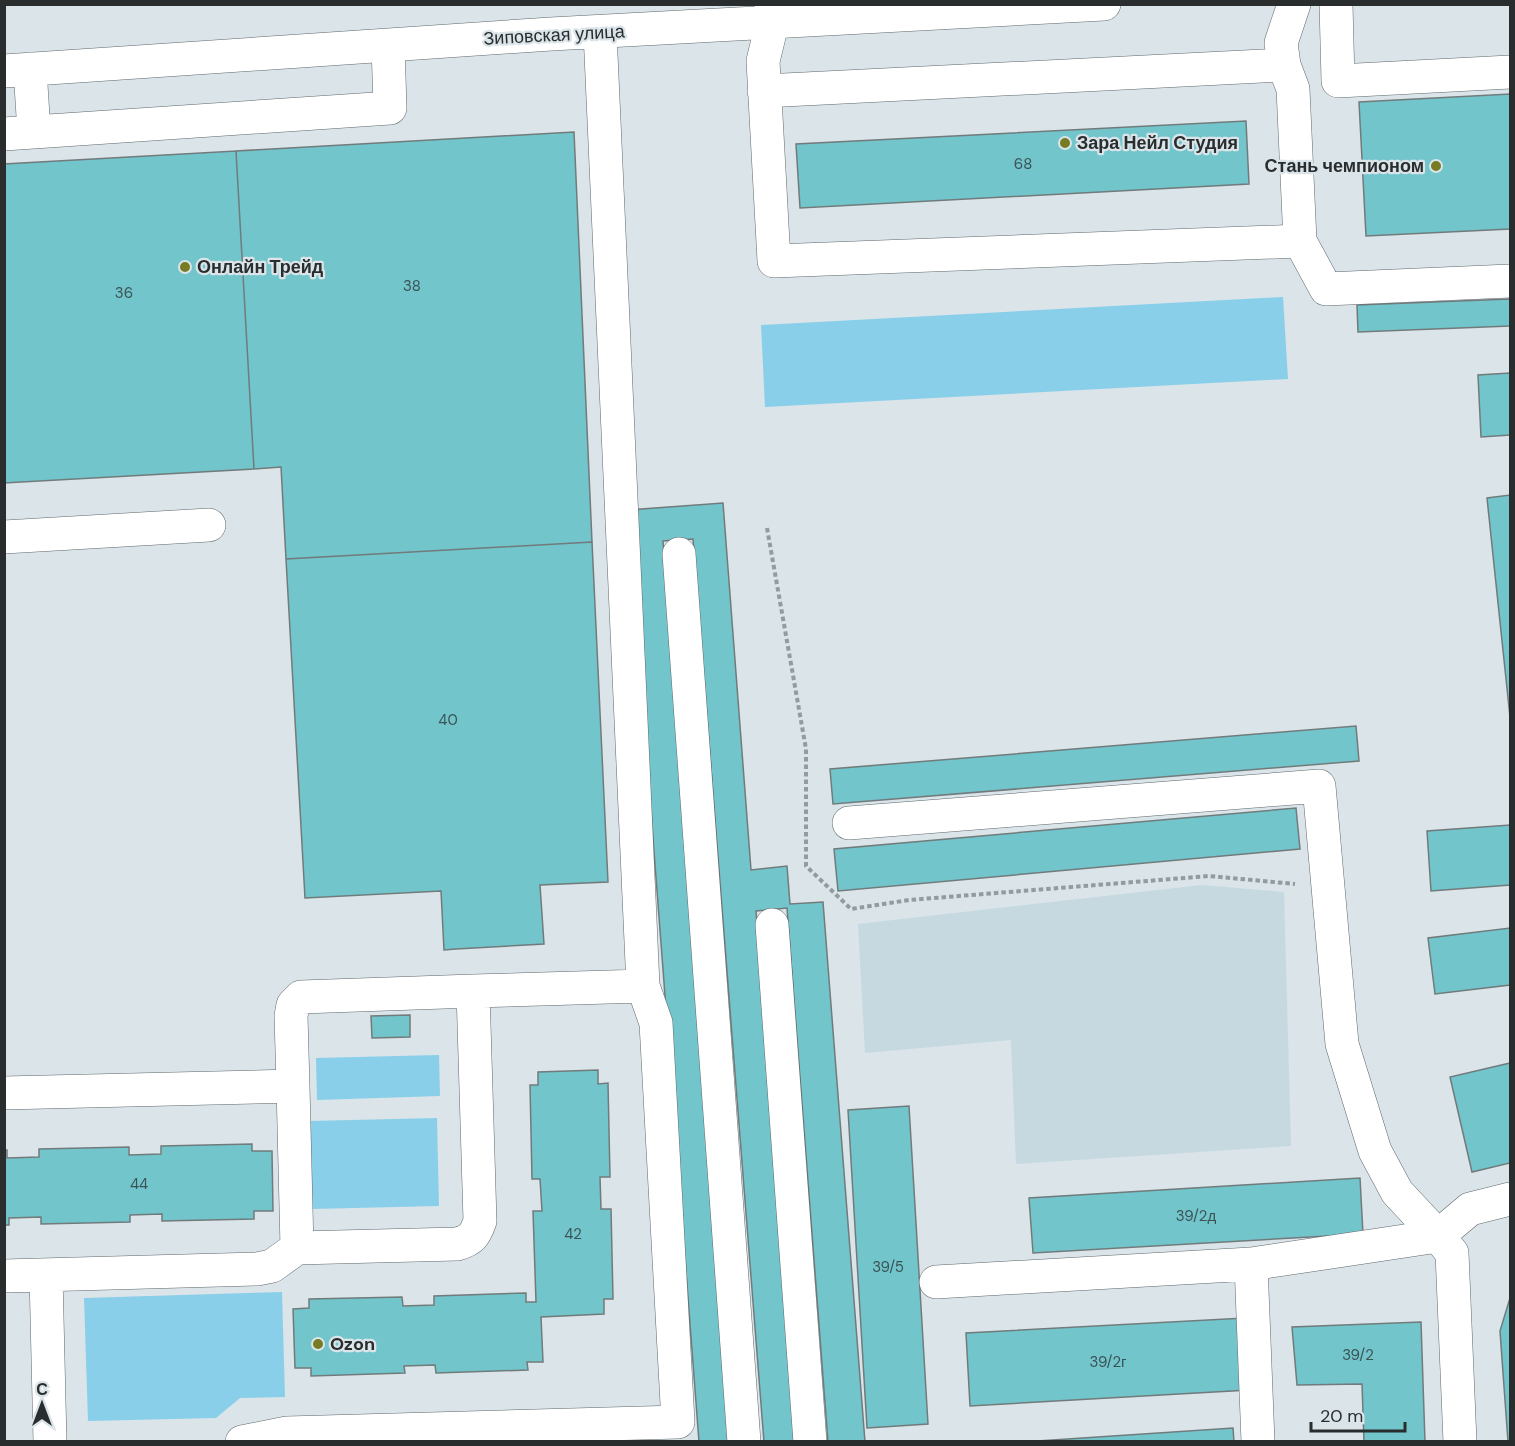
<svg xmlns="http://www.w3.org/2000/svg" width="1515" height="1446" font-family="'DM Sans',sans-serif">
<rect width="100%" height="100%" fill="#dae4e9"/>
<path fill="#c6d9e0" d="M1202,885L1284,892L1291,1146L1016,1164L1011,1040L865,1053L858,924Z"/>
<path fill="#89cfe9" d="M1283,297L1288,379L765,407L761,325Z
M439,1055L440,1096L317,1100L316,1058Z
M437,1118L439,1206L312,1209L310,1121Z
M282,1292L285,1397L240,1398L216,1418L88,1421L84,1298Z"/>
<path fill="#72c5cb" stroke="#717b7c" stroke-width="1.5" d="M1510,94V229L1366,236L1359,102Z
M1246,121L1249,184L800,208L796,144Z
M574,132L592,542L286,559L281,467L254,469L236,151Z
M236,151L254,469L4,483V164Z
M1510,299V326L1358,332L1357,305Z
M1510,373V435L1481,437L1478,375Z
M1510,495V717L1487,498Z
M723,503L751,870L787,866L790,904L823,902L865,1442H828L787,908L756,911L797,1442H764L693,539L663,541L731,1442H699L628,510Z
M592,542L608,882L540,885L544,944L456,949L444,950L441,891L305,898L286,559Z
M1356,726L1359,761L833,804L830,769Z
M1296,808L1300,849L838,891L834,849Z
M1510,825V885L1431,891L1427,831Z
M1510,928V985L1435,994L1428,938Z
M410,1015V1037L372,1038L371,1016Z
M1510,1063V1163L1472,1172L1450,1077Z
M598,1070V1084L608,1083L610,1177H600L601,1209H611L613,1299H604V1314L541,1317L543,1362H527L528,1370L436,1373L435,1365L404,1366L405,1373L311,1376V1368H295L293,1309L309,1308V1299L402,1297L403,1306L434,1305V1296L526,1293V1302H536L533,1211H542L540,1179H532L530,1085H538V1072Z
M909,1106L928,1424L867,1428L848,1110Z
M252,1144V1151H272L273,1211H254V1219L162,1221V1214L130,1215V1222L41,1224V1217L9,1218V1225H4V1150H7V1158L39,1157V1149L129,1147V1155L161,1154V1146Z
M1360,1178L1363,1234L1033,1253L1029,1198Z
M1510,1298V1442H1508L1500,1331Z
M1245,1318L1249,1390L970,1406L966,1333Z
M1421,1322L1425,1442H1364L1362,1384L1297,1385L1292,1327Z
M1233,1428L1234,1442H1022Z"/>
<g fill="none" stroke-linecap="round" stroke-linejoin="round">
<g stroke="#5f686c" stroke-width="34">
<path id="minor" d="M1336,4L1338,81L1510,72
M1284,65L1281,43L1294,4
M30,69L34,132
M4,71L551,34L1104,4
M764,91L1284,65L1293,89L1300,241L774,261L763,61L772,24L771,4
M4,134L390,108L388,45
M1300,241L1326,289L1510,281
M4,537L209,525
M679,554L744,1442
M849,823L1319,786L1342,1044L1375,1151L1397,1192L1438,1236
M772,925L810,1442
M293,1086L291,1016L293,1005L301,997L473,991
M4,1093L293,1086L297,1248L272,1266L257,1269L4,1276
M297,1248L457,1244C472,1240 475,1235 480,1221L473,991L643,986
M46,1275L50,1442
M936,1282L1251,1264
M242,1442L287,1433L678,1422L656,1023L643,986L600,32
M1258,1442L1251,1264L1438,1236
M1460,1442L1452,1253L1438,1236L1470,1209L1510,1199"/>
</g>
<path stroke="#939b9e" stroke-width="4" stroke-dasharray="4.5 3" stroke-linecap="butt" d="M767,528L806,749V866L851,909L909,900L1209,876L1295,884"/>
<use href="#minor" stroke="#fff" stroke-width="33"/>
</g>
<g fill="#767b24" stroke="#dae4e9" stroke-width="2">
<circle cx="1065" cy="143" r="6"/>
<circle cx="1436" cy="166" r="6"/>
<circle cx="185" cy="267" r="6"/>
<circle cx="318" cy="1344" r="6"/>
</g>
<g text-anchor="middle" stroke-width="4.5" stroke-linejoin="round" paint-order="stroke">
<g font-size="15" fill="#3b5355">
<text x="1023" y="169">68</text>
<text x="412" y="291">38</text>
<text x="124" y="298">36</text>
<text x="448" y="725">40</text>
<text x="139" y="1189">44</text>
<text x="1196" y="1221">39/2д</text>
<text x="573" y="1239">42</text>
<text x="888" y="1272">39/5</text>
<text x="1358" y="1360">39/2</text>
<text x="1108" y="1367">39/2г</text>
</g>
<g font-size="18" fill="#292d2e" stroke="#dae4e9">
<text transform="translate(554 35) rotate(-3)" y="6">Зиповская улица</text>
</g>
<g font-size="18" font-weight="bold" fill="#292d2e" stroke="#dae4e9" text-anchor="start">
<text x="1077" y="149">Зара Нейл Студия</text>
<text x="1424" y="172" text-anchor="end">Стань чемпионом</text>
<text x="197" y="273">Онлайн Трейд</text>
<text x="330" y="1350">Ozon</text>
</g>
</g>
<rect width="1515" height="1446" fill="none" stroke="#292d2e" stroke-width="12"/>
<g transform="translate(42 1404)" stroke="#dae4e9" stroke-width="4.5" paint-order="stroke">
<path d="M0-4.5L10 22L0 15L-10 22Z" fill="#292d2e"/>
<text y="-9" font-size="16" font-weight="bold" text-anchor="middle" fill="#292d2e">С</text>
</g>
<path d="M1311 1422v9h94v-9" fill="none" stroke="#292d2e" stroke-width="3"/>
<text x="1320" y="1422" font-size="18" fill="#292d2e" stroke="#dae4e9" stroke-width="4.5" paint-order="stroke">20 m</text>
</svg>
